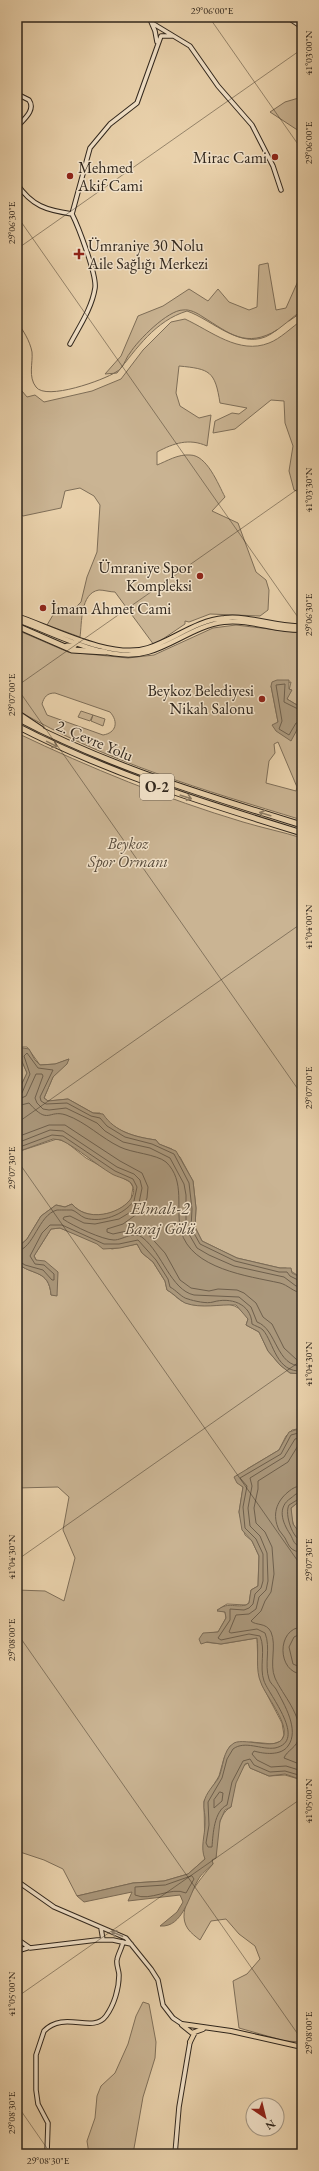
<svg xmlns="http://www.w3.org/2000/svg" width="319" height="2171" font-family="'EB Garamond',serif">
<rect width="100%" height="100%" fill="#e9d1ab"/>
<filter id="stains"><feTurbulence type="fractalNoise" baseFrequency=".005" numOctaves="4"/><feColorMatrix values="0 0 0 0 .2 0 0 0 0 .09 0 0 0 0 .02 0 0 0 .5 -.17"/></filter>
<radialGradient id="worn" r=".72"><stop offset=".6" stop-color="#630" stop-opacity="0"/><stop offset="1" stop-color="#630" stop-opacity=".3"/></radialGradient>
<path fill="#cab493" stroke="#7e6e58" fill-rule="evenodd" d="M302,97V133L270,112L285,102Z
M268,263L276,310L286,308L302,272V310C292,318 282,327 271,334C242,352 213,320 187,311C155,321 137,348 117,373L105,374L121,356L138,316L163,306L189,289L208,301L218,289L229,302L249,310L257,307L259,265Z
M185,319C211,331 239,355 269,343C280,339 292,327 302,320V493L294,490L289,471L293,446L285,423L284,401L271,400L235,429L213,433L215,421L232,413L239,414L247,408L220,403C215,371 210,369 179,366L176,393L180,406L199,418L211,415L207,446C189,438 174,443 157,452V465C167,461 178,454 190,455C207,455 218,484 225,497L212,511L238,523L256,572L266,580L269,590L268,610L260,616L210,614L189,622L185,621V624L154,645L115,592C110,592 104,590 99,590C80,593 82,623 80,637L47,625L56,610L76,607L81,602L87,577L97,552L100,505L94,496L80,488L65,491L61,508L23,516L17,511V385L27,397L35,395L44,402L92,391L121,379L143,350L171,322Z
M236,625L302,633V708L287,699L291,682L271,686L278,722L302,725V820C204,790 106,762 17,710V630L68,652L128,658L154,655L213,628ZM55,693L110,712C119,722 116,733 103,735L47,715L42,704C44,697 47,693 55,693ZM278,742L297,787L296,791L266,783L269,761L275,753L274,744Z
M81,711L105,719L103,726L91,721L93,715L90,721L78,717Z
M17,733C90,768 166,799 243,822C263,828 283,832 302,838V1278L286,1268H280L237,1258L202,1241L195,1227L196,1208L193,1181L180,1157L172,1149L159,1144L156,1140C134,1137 114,1131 100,1113H93L68,1099L48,1101L44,1098L53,1077L69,1059L56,1064L40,1065L27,1047H17Z
M17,1056H20L27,1073L17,1094Z
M57,1139L66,1142L86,1158L130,1182L133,1187L131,1199C118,1216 87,1222 72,1204L65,1207L56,1205L41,1216L27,1239L17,1248V1152Z
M60,1228L112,1249L137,1244L142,1253L153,1262L165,1281L167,1290C173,1293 178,1300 184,1302C208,1313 232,1291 248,1319L246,1325L259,1332L268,1351L280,1365L290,1373L302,1374V1428L292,1430L286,1436L279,1450L247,1469L239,1484L243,1487L239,1512L245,1535L252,1541L259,1556L258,1586L251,1590L249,1603L246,1605L227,1604L217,1610L225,1612L226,1618L218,1632L209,1633L204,1642L221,1644L257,1638L258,1666L262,1685L282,1723L284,1735L281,1741L273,1744L251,1742L230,1746L224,1758L219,1776L204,1801L205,1859L188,1874L164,1881L133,1883L77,1896L63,1869L44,1860L17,1851V1590L45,1591L64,1601L75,1558L63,1530L69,1497L58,1487L17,1488V1263C32,1276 49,1269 51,1295H57L34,1256L51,1229Z
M302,1499V1545C297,1533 290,1520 291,1508Z
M248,1763L250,1768L269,1776L285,1775L302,1780V2042L285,2041L239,2028L233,1981L247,1974L260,1959L255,1946L239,1934L226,1919L211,1921L200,1940C196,1937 191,1933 188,1929C174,1909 200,1879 213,1864L212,1860L216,1857C216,1842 216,1815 231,1807C231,1795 236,1769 248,1763Z
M143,2002L149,2004L156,2042L155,2058L143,2097L133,2154H89L87,2141L95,2118L97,2096L101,2086L115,2073L128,2044L136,2016Z"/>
<path fill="#aa977b" stroke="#7a6a55" d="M277,680H289V689L292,690L287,699L302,708V725L299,726L291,741L276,731L272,725L278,722L271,686L272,682Z
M17,1047L29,1049L35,1060L40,1065L55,1064L69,1059L67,1064L53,1077L44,1098L48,1101L68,1099L93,1113L103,1114C115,1132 135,1137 156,1140L159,1144L176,1151L193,1181L196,1208L195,1227L202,1241L237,1258L280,1268H291L292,1273L302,1278V1374L290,1373L280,1365L268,1351L259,1332L246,1325L248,1319L236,1305C219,1304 202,1309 185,1303C179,1300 173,1293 167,1290L165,1281L153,1262L142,1253L137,1244L120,1248L103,1249L97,1244L60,1228L51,1229L34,1256L36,1260L45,1261L58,1272L57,1296L51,1295C49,1269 32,1276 17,1263V1248L27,1239L41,1216L56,1205L65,1207L72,1204C93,1230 146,1203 131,1183C128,1179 117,1177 112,1174C95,1164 79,1149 61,1140L53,1139L17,1152V1094L27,1073L20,1057L17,1056Z
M302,1428V1499L291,1508L293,1524L299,1532L302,1545V1642L298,1647L302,1663V1780L285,1774L269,1776L250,1768L248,1763L245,1764L236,1783L231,1807L225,1810L220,1821L216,1858L212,1860L213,1864C208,1869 201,1874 198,1880C189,1895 183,1928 160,1926L177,1912L183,1902L180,1895L128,1901L132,1892L84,1902L77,1896L133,1883L164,1881L188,1874L205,1859C200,1848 205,1835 205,1824C206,1816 203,1809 204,1802C206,1793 213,1786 218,1779C224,1768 222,1750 234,1743C246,1737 280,1753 284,1735C287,1721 266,1696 261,1683C255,1670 259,1652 257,1638L221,1644L207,1642L201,1644L199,1639L203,1633L218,1632L226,1618L225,1612L217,1611C227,1601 234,1608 246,1605L249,1603L251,1590L258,1586L259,1556L252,1541L242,1530L239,1512L243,1487L237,1483L234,1477L279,1450L289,1432Z"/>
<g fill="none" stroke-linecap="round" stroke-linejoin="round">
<path stroke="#6e5f4c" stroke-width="1" d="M302,711L284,702L285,684L276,685L282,721L279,729L289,735L296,723L302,722
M17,1095L22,1093L30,1074L24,1056L27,1053L38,1068L53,1070L40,1097L41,1101L46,1104L67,1103L91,1116L100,1118L107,1126L125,1137L152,1144L174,1154L189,1183L192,1209L191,1228L200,1244L235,1261L279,1272H287L290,1276L302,1282
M17,1100L26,1096L36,1074H42L43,1076L35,1098L37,1103L43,1109L49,1110L66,1108L97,1123L105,1131L123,1142L150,1148L170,1158L184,1184L186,1195V1229L197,1248L209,1255L234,1266L284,1277L296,1286L302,1287
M17,1106L29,1103C49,1126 48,1109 66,1115C86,1122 101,1138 120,1147C132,1153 156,1154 166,1162C186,1181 175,1209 181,1231C191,1269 248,1276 280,1283C288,1285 293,1292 302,1293
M17,1137L49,1125H65L120,1161L142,1173L148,1187L147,1198L143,1207L137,1214L123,1224L107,1229V1232L113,1234L136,1229L146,1232L165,1253L180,1280L191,1288L209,1291L218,1289L237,1290L244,1293L256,1303L263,1317L272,1324L284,1348L297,1360H302
M17,1143L50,1130L63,1131L117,1167L134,1174L140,1180L142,1188L139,1203L134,1210L119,1219L95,1224L84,1223L70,1216L64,1217L63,1219C73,1226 103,1240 114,1240C123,1240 134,1230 143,1238C162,1253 171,1290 194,1295L239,1297L251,1307L257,1322C277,1329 276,1367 302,1366
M17,1148L52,1135L63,1136L115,1171L133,1179L137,1187L134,1201C123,1215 102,1223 85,1218C80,1216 76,1211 72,1210C70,1210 58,1210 57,1210C38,1215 34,1249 17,1251
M17,1260L25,1265L43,1270L52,1280H54V1274L44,1265L35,1264L30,1256L42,1233L50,1225H62L104,1244H119L138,1240L156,1260L168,1279L170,1287C176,1290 182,1298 188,1299C194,1301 207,1304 213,1302C230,1297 251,1303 252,1324C255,1326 260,1327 263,1330C274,1343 276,1373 302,1371
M302,1432L291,1435L281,1454L240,1478L247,1486L243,1507L245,1528L256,1539L263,1554V1581L261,1588L255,1594L253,1604L249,1608L244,1610L230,1609V1620L218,1638L221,1640L249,1634L260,1636C266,1650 259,1667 264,1681C269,1695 308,1741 275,1748C261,1750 245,1740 233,1749L227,1759L222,1778L208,1802L209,1825L206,1843L208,1847H212C213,1834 214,1811 227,1805L232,1782L243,1761L250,1759L254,1765L270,1772L285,1771L302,1776
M302,1437L295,1439L284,1457L250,1478L252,1486L248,1508L250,1526L260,1536L267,1553L268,1581L266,1590L259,1597L256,1609L249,1614L236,1615L229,1632L231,1633L257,1629L265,1633C271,1648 264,1664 269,1679C270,1683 274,1686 276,1689C284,1704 300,1730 288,1746C281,1756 264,1754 254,1751L252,1754L257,1760L271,1767L286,1766L302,1771
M302,1443L299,1444L288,1462L258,1481V1489L254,1508L256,1523L265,1532L272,1547L274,1574L271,1592L265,1601L261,1611L251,1621C256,1626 266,1622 271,1632C277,1646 269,1664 275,1678C283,1696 302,1714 299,1737C297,1748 287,1750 284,1758L302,1765
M302,1486C296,1486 293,1488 288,1492C276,1502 272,1515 279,1530C281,1533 283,1535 285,1538C289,1546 291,1552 302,1552
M302,1492C297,1492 295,1495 291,1498C277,1507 282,1522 290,1534C294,1540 293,1546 302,1546
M302,1497L289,1505C284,1514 293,1540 302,1541
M302,1627C276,1628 277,1673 302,1674
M302,1633L294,1637L289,1647L293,1664L302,1668
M220,1792L223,1793L222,1801L214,1808V1800Z
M192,1876L194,1879L186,1893C171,1886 150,1902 135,1895V1887L165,1885Z"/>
<path stroke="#7a6a55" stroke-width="1" d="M289,321L302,312
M17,322C23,330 30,341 32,352C33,363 28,377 36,387C46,401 104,380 116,372C124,368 125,359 130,353C138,340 168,310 183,310C190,309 197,313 203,317C229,333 246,349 277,330"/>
<g stroke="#31271d" stroke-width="5.5">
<path id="secondary" d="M149,17L155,31L157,42
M287,17L302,27
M152,23L190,46L218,86L252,125L273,166L281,190
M17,94L29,100C36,110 24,119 17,127
M17,184C32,206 46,210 72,214
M70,344C79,327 92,308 95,288C97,275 78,226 72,214L90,148L110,124L137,103L161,36H173
M17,1881L54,1907L126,1938L151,1969L158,1980L163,2005L173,2018L182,2024
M101,1928L103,1940
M17,1939L30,1948L97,1940H113L131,1944
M17,1951L27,1948
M47,2154L48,2123L38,2104L36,2090V2055L44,2031C64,2010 93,2034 106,2016C114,2005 119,1989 119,1975C119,1970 116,1965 117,1960C118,1954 122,1948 123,1942
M175,2154L179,2107L190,2042"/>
</g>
<g stroke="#31271d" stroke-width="6">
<path id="primary" d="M17,616C52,628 112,660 148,648C173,640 197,620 224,618C251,615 278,628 302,626
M17,620C55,633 108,664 148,652C173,645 197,625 224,622C250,619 276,631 302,630
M182,2024L231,2031L302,2047
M182,2025L192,2033L203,2029
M190,2042L195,2032"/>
</g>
<g stroke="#31271d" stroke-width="7">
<path id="highway" d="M17,626L72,650L105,652
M67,646H74L76,642
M17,713L41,729
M17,718C108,766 204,795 302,825
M17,726C110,774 202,802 302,833"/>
</g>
<use href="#secondary" stroke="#f1e1c8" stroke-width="3.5"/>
<use href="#primary" stroke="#e9d1ab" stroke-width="4"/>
<use href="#highway" stroke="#e9d1ab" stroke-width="5"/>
</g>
<defs><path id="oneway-shaft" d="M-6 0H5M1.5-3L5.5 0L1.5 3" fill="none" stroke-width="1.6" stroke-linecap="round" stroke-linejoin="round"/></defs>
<g stroke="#8d7c64">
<use href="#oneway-shaft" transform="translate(52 744) rotate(26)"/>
<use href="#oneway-shaft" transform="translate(186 797) rotate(18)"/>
<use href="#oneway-shaft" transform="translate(265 814) rotate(-163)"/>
</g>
<use stroke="#918472" href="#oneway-shaft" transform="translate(117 1934) rotate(-157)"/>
<path fill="none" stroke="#31271d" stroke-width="1" stroke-opacity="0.45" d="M209,17L302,150M17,216L302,623M17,249L302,49M17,686L302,486M17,688L302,1095M17,1123L302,923M17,1160L302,1567M17,1560L302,1360M17,1633L302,2040M17,1997L302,1798M17,2105L51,2154"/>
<g fill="#8f2418" stroke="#f1e1c8" stroke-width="1.5">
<circle cx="275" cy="157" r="4"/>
<circle cx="70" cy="176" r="4"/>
<path d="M77 248h4v4h4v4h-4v4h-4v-4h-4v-4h4z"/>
<circle cx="200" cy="576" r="4"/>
<circle cx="43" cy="608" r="4"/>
<circle cx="262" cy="699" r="4"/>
</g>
<g text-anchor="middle" stroke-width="3" stroke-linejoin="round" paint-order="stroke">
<rect fill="#f1e1c8" stroke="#6b5f50" stroke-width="1" x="140" y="774" width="34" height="26" rx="3"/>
<g font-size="15" font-weight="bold" fill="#31271d">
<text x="157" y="792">O-2</text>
</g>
<g font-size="16" fill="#31271d" stroke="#f1e1c8" text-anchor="end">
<text x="267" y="163">Mirac Cami</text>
<text x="78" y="173" text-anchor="start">Mehmed<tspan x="78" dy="18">Akif Cami</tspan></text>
<text x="88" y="251" text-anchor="start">Ümraniye 30 Nolu<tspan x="88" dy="18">Aile Sağlığı Merkezi</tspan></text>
<text x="192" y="573">Ümraniye Spor<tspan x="192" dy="18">Kompleksi</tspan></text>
<text x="51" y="614" text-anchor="start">İmam Ahmet Cami</text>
<text x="254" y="696">Beykoz Belediyesi<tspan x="254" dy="18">Nikah Salonu</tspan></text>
</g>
<g font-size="16" fill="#31271d" stroke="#f1e1c8">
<text transform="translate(95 740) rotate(23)" y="6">2. Çevre Yolu</text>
</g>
<g font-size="16" font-style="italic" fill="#574a3a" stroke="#f1e1c8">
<text x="128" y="849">Beykoz<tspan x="128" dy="18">Spor Ormanı</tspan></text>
</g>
<g font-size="17" font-style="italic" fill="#554939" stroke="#f1e1c8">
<text x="160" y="1214">Elmalı-2<tspan x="160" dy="20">Baraj Gölü</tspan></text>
</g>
</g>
<rect width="319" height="2171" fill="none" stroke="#e9d1ab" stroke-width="44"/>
<g transform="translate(265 2117) rotate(145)"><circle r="19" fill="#f1e1c8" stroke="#a49784"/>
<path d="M0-3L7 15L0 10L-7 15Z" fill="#8f2418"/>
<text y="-6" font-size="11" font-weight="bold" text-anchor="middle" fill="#31271d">N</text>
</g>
<rect x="22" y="22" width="275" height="2127" fill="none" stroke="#31271d" stroke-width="1.5"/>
<g font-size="10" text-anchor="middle" fill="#31271d">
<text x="212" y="14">29°06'00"E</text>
<text transform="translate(308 53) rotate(-90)" y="4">41°03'00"N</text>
<text transform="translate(308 143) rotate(-90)" y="4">29°06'00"E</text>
<text transform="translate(11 223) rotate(-90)" y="4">29°06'30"E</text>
<text transform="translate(308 490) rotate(-90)" y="4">41°03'30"N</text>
<text transform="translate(308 615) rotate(-90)" y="4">29°06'30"E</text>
<text transform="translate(11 695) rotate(-90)" y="4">29°07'00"E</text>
<text transform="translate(308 927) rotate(-90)" y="4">41°04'00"N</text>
<text transform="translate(308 1088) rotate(-90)" y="4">29°07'00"E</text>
<text transform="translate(11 1168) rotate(-90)" y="4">29°07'30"E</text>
<text transform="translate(308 1364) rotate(-90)" y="4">41°04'30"N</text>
<text transform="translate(11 1557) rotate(-90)" y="4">41°04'30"N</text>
<text transform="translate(308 1560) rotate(-90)" y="4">29°07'30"E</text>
<text transform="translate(11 1640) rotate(-90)" y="4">29°08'00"E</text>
<text transform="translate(308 1801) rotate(-90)" y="4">41°05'00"N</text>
<text transform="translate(11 1994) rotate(-90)" y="4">41°05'00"N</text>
<text transform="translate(308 2033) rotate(-90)" y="4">29°08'00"E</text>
<text transform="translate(11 2113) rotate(-90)" y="4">29°08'30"E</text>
<text x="48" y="2164">29°08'30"E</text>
</g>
<rect width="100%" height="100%" filter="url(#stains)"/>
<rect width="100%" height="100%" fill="url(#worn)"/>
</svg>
